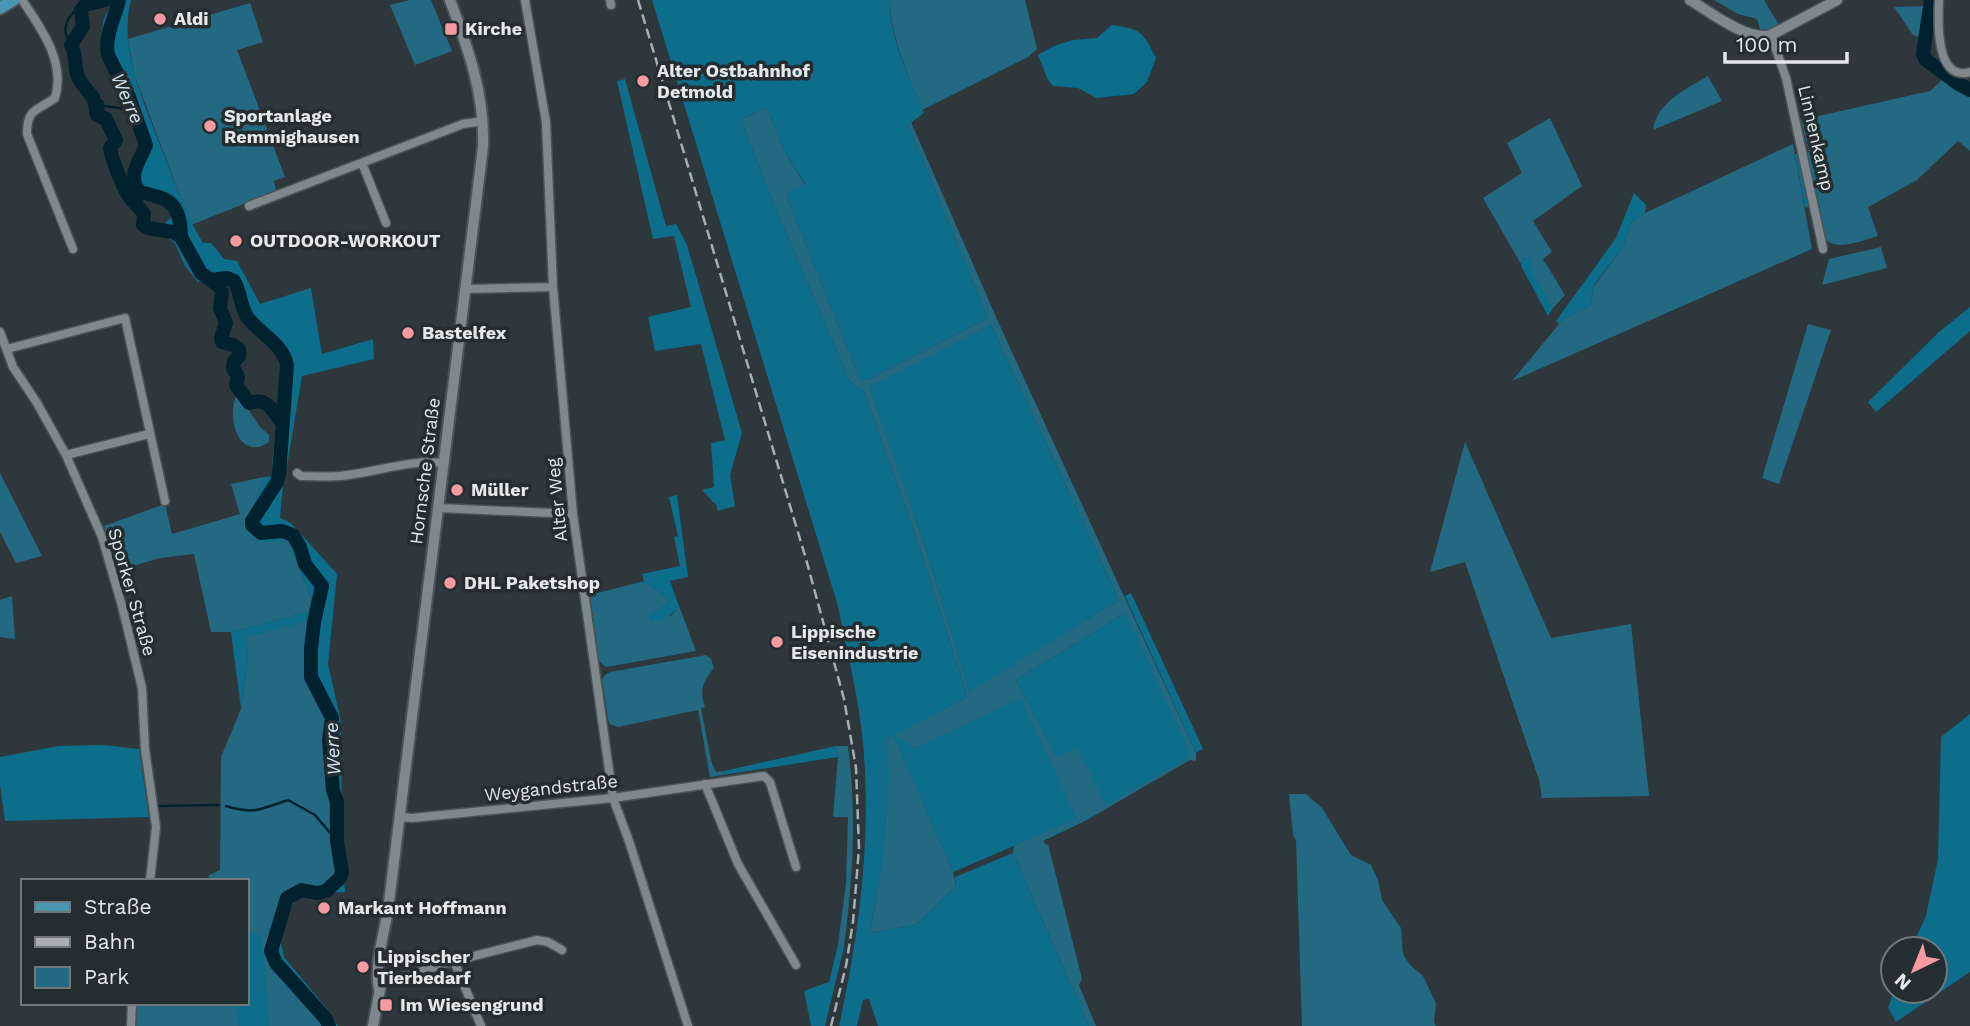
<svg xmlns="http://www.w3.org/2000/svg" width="1970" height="1026" font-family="'Work Sans',sans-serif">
<rect width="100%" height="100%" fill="#2e373b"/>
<path fill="#246982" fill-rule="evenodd" d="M410,0H431L452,51L415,65L390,5Z
M890,0H1025L1037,49L1028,57L922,110C909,75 890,38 890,0Z
M1714,0H1764L1779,25L1761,32L1757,19L1738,14Z
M250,3L263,42L237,50L285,177L274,181L276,191L191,225L134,74L128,39Z
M1925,6L1918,37L1913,35L1894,7Z
M1708,76L1722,101L1653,130C1657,102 1686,89 1708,76Z
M1942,80L1970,96V151L1958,141L1917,180L1868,207L1878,236C1862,240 1839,252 1825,239L1816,185L1824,178L1815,151L1809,152L1801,120L1930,91Z
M767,108L785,152L805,185L786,194L860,379L867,380L988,318L908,125L911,122L1000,326L1196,753V761L1190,760L1085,821L1043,841L1046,845L1048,844L1082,979L1079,985L1096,1026H1089L1013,853L1014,846L1077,818L949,733L915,748L894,736L953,872L956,886L916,925L870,933C882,868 891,805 886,738L964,699L967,695L920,548L864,391L850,382L772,200L741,119ZM991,325L1119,600L969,691L926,550L870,388ZM1125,613L1076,748L1055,756L1016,680Z
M1550,118L1582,186L1533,221L1552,252L1543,259L1565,295L1553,308L1523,258L1521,264L1483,198L1522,173L1507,143Z
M1793,144L1812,249L1512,381L1564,318L1590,306L1594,286L1623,247L1632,222L1645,213Z
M1881,247L1887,268L1822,285L1829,259Z
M1808,324L1831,330L1779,484L1762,478Z
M239,390L249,403L248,409L260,427L269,435V442C238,463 224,415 239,390Z
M1465,442L1551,638L1631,624L1649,796L1542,798L1539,780L1465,562L1430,572Z
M0,473L42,556L16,563L0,532Z
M264,477L247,524L288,540L316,610L231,632H211L194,554L160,558L119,570L104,526L165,504L172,534L240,514L231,484Z
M644,581L666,597L669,602L650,616L651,622L672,615L679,606L696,651L606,667L599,661L590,595Z
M12,596L15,639L0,637V600Z
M316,618V677L331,720L329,838L343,841L344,872L321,886L302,885L284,896L274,954C291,978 311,1000 325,1026H136L137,1003H247V881H208L209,875L220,870L221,757L241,709L248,660L246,637Z
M706,655L711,659L714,668C703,681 699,690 705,707L701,708L711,761L716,772L724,771L723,775L710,777L698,710L618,727L609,724L602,680L605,675L610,672Z
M836,746H848C857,818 853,875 844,947L838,945L846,883L848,817H833L838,757Z
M1289,794H1306L1322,808L1351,855L1371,865L1378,880L1382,900L1401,928L1403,954L1410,965L1423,976L1436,1003L1434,1022L1436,1026H1302L1296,840L1293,835Z"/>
<path fill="#0d6e8c" d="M119,0H131C118,51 145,103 162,150C175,182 185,214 203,243H211L224,259L237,261L260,304L311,288L322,354L373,339L374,359L302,376L287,466L272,465L282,362L270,339L246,312L232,280L198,282L185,266L175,244L158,229L172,217L170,206L135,196L128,176L142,142L103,39C101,21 104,11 119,0Z
M652,0H890C889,38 910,78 924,113L908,125L988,318L867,380L860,379L786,194L805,184L785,152L767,108L741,119L772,200L850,382L864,391L920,548L967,695L964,699L894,735L915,748L1021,698L1077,819L953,872L893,735L886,738L889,777L883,858L870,933L916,925L956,886L955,877L1013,853L1089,1026H878L869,999L863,1000L857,1026H839C859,935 872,837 863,744C859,697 847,652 838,606Z
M1112,25C1141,29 1143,32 1156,58L1147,82L1134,94L1096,98L1078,88L1053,86L1048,80L1038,55L1054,46L1073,40L1097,38Z
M625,79L666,226L676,224L687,245L742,433L730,475L735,506L718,511L716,504L714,503L702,490L714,487L711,443L725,440L701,344L655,351L648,317L691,307L674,236L653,239L617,81Z
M1815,151L1824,179L1816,185L1819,204L1805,208L1795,154Z
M1634,193L1646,205L1645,213L1632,222L1623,247L1594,285L1590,306L1564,318L1559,324L1556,321L1616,238Z
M1527,256L1532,262L1533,273L1553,308L1548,316L1521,266L1523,257Z
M1970,307V331L1876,412L1868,402L1939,332Z
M991,325L1119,600L969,692L926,550L869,387Z
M284,475L280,518L291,523L337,574L328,664L341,722L342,840L329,839L331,720L316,678L311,648L315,619L246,637L248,660L241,709L231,632L316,610L288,540L262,542L247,523L264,477Z
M677,495L688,577L670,581L679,606C671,617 664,620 651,622L649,616L669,602L666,597L644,581L642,574L680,566L674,537L678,536L669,497Z
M1131,593L1203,749L1196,753L1125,596Z
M1125,613L1190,751L1185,760L1106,805L1077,748L1055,757L1016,680Z
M1970,714V972L1896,1022L1888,1008L1894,991H1935V949H1911L1926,916L1938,859L1941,737Z
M103,745L139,749L149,817L5,821L0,785V757L59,746Z
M836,746L838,757L723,775L724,771Z
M344,872L345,892L320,893L297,899L283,919L281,943L284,957L327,1009L338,1026H325C303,985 260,965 278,914C281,905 283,895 290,890C299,882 311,888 321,886C329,884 337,876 344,872Z
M247,932L261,935L270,1026H239L236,1003H247Z
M838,945L844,947L825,1026H811L804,991L829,982Z"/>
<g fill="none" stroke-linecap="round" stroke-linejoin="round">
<path stroke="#00222f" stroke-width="2.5" d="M71,45C59,29 68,12 85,5
M90,94L103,102V116
M104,106L119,108L136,114
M140,208L144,193
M158,806L219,805
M226,806C255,815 260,809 288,800L315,815L337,841"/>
<path stroke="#00222f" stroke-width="14" d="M105,0L85,5L81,10L83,26L71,45C77,55 74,64 77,74C81,86 88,89 93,98C96,104 95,109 97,115L106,119L116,140L110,148C110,155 124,190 129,196C133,203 140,207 144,214L143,225L148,228L173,232L181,237L201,273L219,286L222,292L220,308L226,323L221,338L222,342L233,345L239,349V356L234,361L233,368L238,377L236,385L249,403C268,397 272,410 282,423
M119,0C115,18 104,37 108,55L129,97L146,145C140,161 126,176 140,192C171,199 180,203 181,237
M1931,0L1923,54L1926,60L1957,83L1970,90
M211,280L227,278L234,281C241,292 240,307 248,318C260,334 283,344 287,365L279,474L277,482L252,521V525L261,533L282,531L293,535L300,547L305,564L322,586L314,622L311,649V677L332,718L329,740L333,790L337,802V841L342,872L340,878L326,891L317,893L302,890L287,898L271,951L276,963L326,1019L329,1026"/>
<g stroke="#4b5356" stroke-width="11">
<path id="minor" d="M22,0C41,28 66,62 55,98C37,111 27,108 27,134L73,249
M525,0L546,122L553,287L573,514L613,798L629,841L688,1026
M610,0L611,5
M1939,0C1938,20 1935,82 1970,72
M1771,35L1786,78L1823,249
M362,163L386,223
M249,206L463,124L483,121
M467,289L553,287
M0,332L13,367L37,403L66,455L102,537L122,606L142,688L145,749L156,827L150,881
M7,349L125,318L165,501
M66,455L149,434
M297,473L301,476C314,476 327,477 340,476C374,473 409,459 444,463
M439,508L573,514
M705,784L738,864L796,965
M399,817L412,818L613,798L764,776L770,782L796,867
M454,961L537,940L548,942L562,950
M377,977L393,980L454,961L481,1026
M131,1026L132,1003"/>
</g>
<g stroke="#4b5356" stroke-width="13">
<path id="tertiary" d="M1690,0C1710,12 1748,42 1771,35L1837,0"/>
</g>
<g stroke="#4b5356" stroke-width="14">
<path id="secondary" d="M379,989C374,966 384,934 388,910L483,147C485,95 468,48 450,0
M373,1026L381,984"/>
</g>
<g stroke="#4b5356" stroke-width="16">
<path id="primary" d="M0,8L13,0"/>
</g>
<use href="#minor" stroke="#7e888d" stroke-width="8"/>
<use href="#tertiary" stroke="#7e888d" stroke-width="10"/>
<use href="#secondary" stroke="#7e888d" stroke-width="10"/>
<use href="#primary" stroke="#4b96af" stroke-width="12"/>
<path stroke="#a8afb2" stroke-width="2.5" stroke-dasharray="10 5" stroke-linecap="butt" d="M638,0L806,559L844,699L856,768L859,848L853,922L846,966L831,1026"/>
</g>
<g fill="#f49aa0" stroke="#242d30" stroke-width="2.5">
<circle cx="160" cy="19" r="7"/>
<rect x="444" y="22" width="14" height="14" rx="3.5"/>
<circle cx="643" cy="81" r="7"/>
<circle cx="210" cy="126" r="7"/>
<circle cx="236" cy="241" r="7"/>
<circle cx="408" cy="333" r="7"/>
<circle cx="457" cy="490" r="7"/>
<circle cx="450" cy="583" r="7"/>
<circle cx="777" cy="642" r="7"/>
<circle cx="324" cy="908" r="7"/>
<circle cx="363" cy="967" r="7"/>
<rect x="379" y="998" width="14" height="14" rx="3.5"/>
</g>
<g text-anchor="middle" stroke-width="7" stroke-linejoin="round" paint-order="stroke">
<g font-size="18" font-weight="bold" fill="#e3e9eb" stroke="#242d30" text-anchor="start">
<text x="174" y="25">Aldi</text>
<text x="465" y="35">Kirche</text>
<text x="657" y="77">Alter Ostbahnhof<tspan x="657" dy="21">Detmold</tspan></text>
<text x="224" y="122">Sportanlage<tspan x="224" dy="21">Remmighausen</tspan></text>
<text x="250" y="247">OUTDOOR-WORKOUT</text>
<text x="422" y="339">Bastelfex</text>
<text x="471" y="496">Müller</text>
<text x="464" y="589">DHL Paketshop</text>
<text x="791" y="638">Lippische<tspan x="791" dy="21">Eisenindustrie</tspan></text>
<text x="338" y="914">Markant Hoffmann</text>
<text x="377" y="963">Lippischer<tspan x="377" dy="21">Tierbedarf</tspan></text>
<text x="400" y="1011">Im Wiesengrund</text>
</g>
<g font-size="18" fill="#e3e9eb" stroke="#242d30">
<text transform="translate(1816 138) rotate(77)" y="6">Linnenkamp</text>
<text transform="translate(425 471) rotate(-83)" y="6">Hornsche Straße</text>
<text transform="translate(557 500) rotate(-96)" y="6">Alter Weg</text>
<text transform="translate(132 592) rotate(74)" y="6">Sporker Straße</text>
<text transform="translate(551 788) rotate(-6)" y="6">Weygandstraße</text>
</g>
<g font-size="19" font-style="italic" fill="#cfe7f2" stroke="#242d30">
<text transform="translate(128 98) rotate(66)" y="7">Werre</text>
<text transform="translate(332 749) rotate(-93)" y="7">Werre</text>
</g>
</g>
<rect x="21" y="879" width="228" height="126" fill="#242d30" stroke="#70787b" stroke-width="2"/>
<rect x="35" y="902" width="35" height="10" fill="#4b96af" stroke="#70787b" stroke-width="2"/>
<text x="84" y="914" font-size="21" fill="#e3e9eb">Straße</text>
<rect x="35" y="937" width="35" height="10" fill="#a8afb2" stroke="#70787b" stroke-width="2"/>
<text x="84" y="949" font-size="21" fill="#e3e9eb">Bahn</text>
<rect x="35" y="967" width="35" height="21" fill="#246982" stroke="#70787b" stroke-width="2"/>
<text x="84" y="984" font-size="21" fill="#e3e9eb">Park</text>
<g transform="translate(1914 970) rotate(223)"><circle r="33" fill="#242d30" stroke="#70787b" stroke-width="2"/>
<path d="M0-5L12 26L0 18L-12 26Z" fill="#f49aa0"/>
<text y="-10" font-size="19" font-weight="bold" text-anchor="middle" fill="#e3e9eb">N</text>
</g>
<path d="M1725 52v10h122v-10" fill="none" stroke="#e3e9eb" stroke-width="3.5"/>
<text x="1736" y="52" font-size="21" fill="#e3e9eb" stroke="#242d30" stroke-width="5" paint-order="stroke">100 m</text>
</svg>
